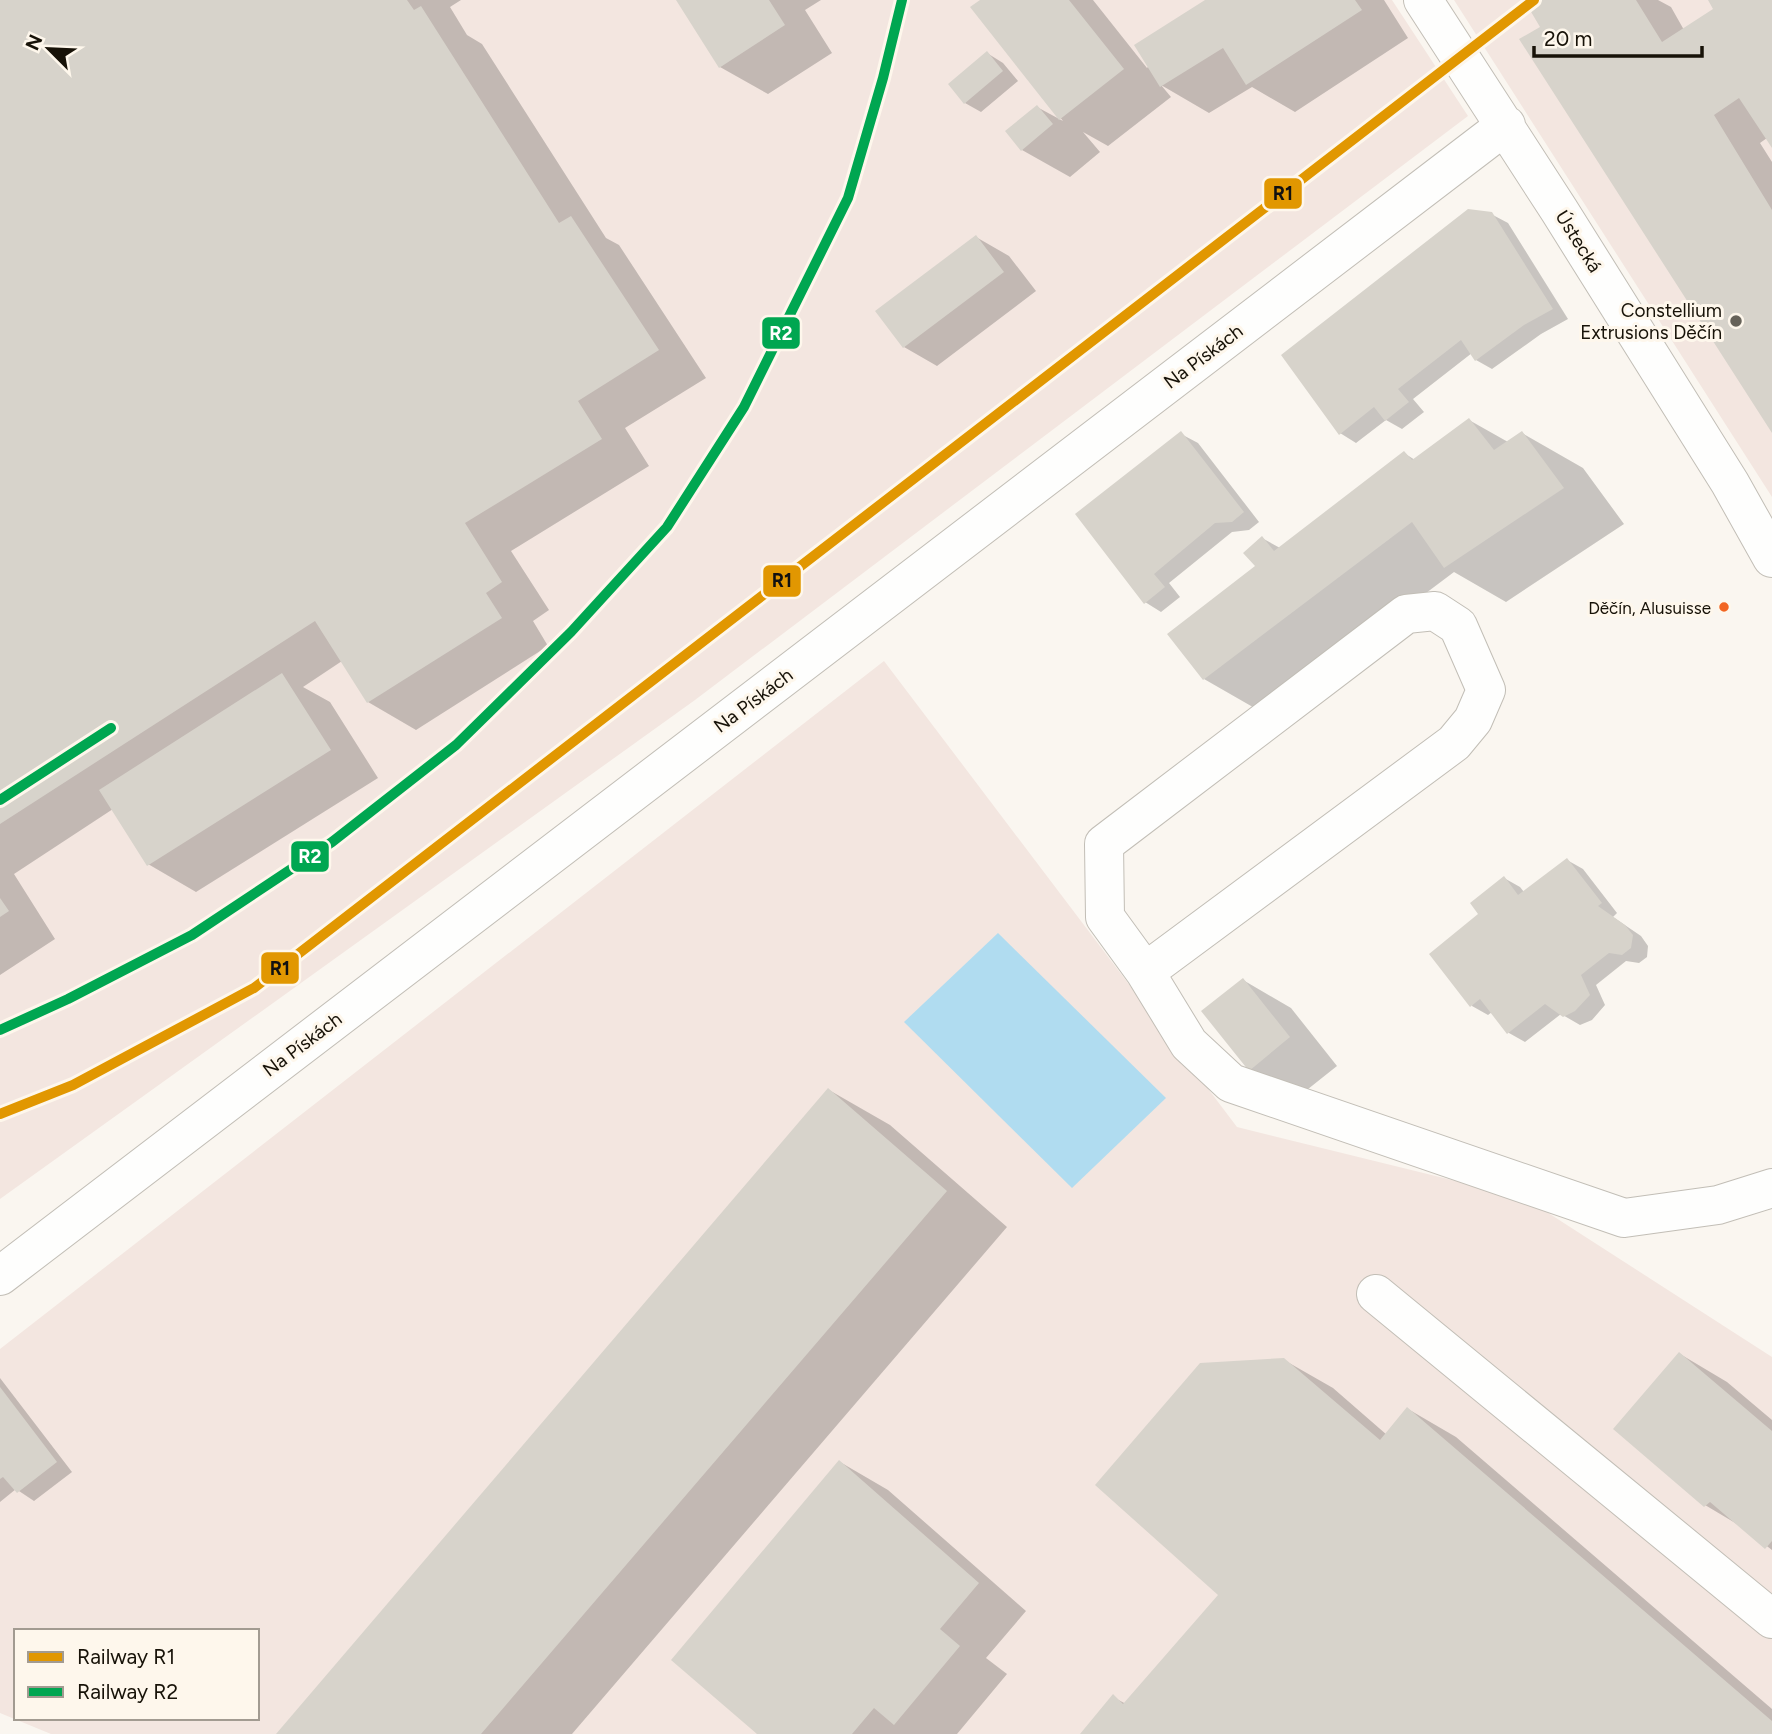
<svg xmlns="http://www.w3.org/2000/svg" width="1772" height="1734" font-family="Figtree,sans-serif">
<rect width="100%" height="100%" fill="#faf6f0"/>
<path fill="#f3e6e0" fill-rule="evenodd" d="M0,0H1392L1468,116L695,700L0,1199Z
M1454,0H1772V497Z
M884,661L1237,1127L1525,1198L1772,1357V1734H51L0,1713V1349ZM16,1631H257V1718H16Z"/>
<path fill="#b0dcf0" d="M998,933L1166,1098L1072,1188L904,1022Z"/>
<path fill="#0003" d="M0,0H461L450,7L467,35L482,44L606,238L619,245L706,378L625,428L649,466L511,551L549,610L533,621L548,646L416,730L368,702L342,661L303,687L330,702L378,778L196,892L148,864L113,809L14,874L55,939L0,975Z
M678,0H821L805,10L832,53L768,94L720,67Z
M983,0H1093L1147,68L1208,0H1384L1408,38L1295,112L1252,87L1209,113L1161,85L1171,97L1108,146L1083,132L1100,152L1070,177L1022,150L1037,107L1063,121L973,7Z
M1526,0H1658L1671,7L1684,30L1717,10L1710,0H1772V145L1767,138L1760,143L1772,162V430L1544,27Z
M987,53L1003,63L1018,81L981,112L965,103Z
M1491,214L1508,223L1568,319L1541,334L1492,369L1476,360L1472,353L1413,399L1424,412L1402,429L1386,420L1356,443L1340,433Z
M976,237L1009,256L1036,291L937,366L904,347Z
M1469,420L1508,442L1522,433L1583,468L1624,524L1506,602L1454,572L1265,714L1204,679L1258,566L1262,538L1280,548L1404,453L1415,460Z
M1181,434L1198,443L1259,522L1249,530L1232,532L1169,583L1180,597L1161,612L1145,602Z
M1567,860L1583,869L1617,913L1613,917L1641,936L1648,946L1647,957L1639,963L1626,961L1596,985L1605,1005L1592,1020L1580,1025L1561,1014L1525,1042L1509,1033L1492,1012L1488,1015L1472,1006L1480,915L1504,878L1520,887L1524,892Z
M1243,980L1291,1008L1337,1066L1298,1097L1250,1069Z
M829,1090L890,1125L1007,1227L572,1734H278Z
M1680,1354L1727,1382L1772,1420V1550L1742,1527L1705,1505Z
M1284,1360L1333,1388L1387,1435L1408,1409L1456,1437L1772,1709V1734H1082L1113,1697L1126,1704L1218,1597Z
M0,1378L72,1472L34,1501L16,1489L0,1502Z
M840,1462L888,1490L1026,1611L986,1658L1007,1674L957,1734H759Z"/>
<path fill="#d7d3cb" d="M0,0H407L414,10L421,6L559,223L571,216L659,350L578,401L602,439L465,523L502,582L486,593L502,618L367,703L315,621L0,824Z
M676,0H769L785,25L719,68Z
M980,0H1069L1124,69L1059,120L970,7Z
M1205,0H1355L1362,10L1246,85L1223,48L1160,87L1134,45Z
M1524,0H1636L1662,42L1713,9L1708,0H1772V148L1739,98L1714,115L1772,210V433L1519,39L1540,27Z
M987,51L1003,71L964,104L948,84Z
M1037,105L1053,124L1021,151L1005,131Z
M1468,209L1492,212L1553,309L1524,325L1475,361L1461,340L1398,389L1409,402L1385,421L1374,407L1339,435L1281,355Z
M976,235L1004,272L903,348L875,311Z
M1469,418L1494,450L1522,431L1564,488L1444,568L1412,522L1203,680L1167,634L1255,566L1243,553L1262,536L1274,551L1404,451L1412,460Z
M1181,431L1244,512L1232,522L1215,523L1154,574L1165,587L1144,604L1075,514Z
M282,673L331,750L147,866L99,790Z
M1567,858L1602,903L1598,906L1625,925L1633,935L1631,948L1622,955L1609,953L1581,975L1590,995L1575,1011L1563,1017L1545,1004L1507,1034L1480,999L1470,1007L1429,954L1478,914L1470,903L1504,876L1518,895Z
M0,898L9,911L0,917Z
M1243,978L1290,1037L1249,1071L1201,1011Z
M828,1088L947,1191L481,1734H276Z
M1679,1352L1772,1431V1541L1765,1549L1710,1502L1704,1507L1613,1429Z
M1284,1358L1380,1440L1407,1407L1772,1721V1734H1080L1113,1694L1123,1704L1218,1595L1095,1485L1200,1363Z
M0,1387L57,1462L17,1493L3,1477L0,1479Z
M839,1460L979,1583L940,1629L960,1646L894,1725L874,1708L852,1734H757L671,1660Z"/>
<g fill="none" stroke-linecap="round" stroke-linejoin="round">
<g stroke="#c2beb6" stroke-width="40">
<path id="minor" d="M1423,0L1559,210L1730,483L1772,558
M1145,972L1105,917L1104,844L1406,614L1435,611L1458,626L1486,690L1473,720L1454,743L1145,972L1189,1044L1231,1083L1624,1218L1718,1205L1772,1188
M0,1276L1506,125
M1376,1294L1772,1619"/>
</g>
<use href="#minor" stroke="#fefefd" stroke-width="38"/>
<g stroke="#fef7ec" stroke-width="16">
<path id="rail-1" d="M0,1114L73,1085L254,988L1534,0"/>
</g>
<g stroke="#fef7ec" stroke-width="16">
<path id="rail-2" d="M0,800L111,728
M0,1030L68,999L192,935L332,842L456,745L571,632L667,527L744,407L848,198L883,78L902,0"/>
</g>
<use href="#rail-1" stroke="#e19701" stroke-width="10"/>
<use href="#rail-2" stroke="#00a651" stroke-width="10"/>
</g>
<circle fill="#666259" stroke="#fef7ec" stroke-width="2.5" cx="1736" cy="321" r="7"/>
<circle fill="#f26522" stroke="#fef7ec" stroke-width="2.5" cx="1724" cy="607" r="6"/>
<g text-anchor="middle" stroke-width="6" stroke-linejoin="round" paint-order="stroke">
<g font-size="17" fill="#171208" stroke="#fef7ec" text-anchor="end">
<text x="1711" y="614">Děčín, Alusuisse</text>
</g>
<g font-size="19" fill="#171208" stroke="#fef7ec">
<text transform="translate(1579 241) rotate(58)" y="7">Ústecká</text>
<text transform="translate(1203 356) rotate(-37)" y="7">Na Pískách</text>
<text transform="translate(753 700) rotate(-37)" y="7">Na Pískách</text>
<text transform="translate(302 1044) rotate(-37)" y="7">Na Pískách</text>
</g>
<g font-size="19" fill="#171208" stroke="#fef7ec" text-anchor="end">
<text x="1722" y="317">Constellium<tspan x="1722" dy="22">Extrusions Děčín</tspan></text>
</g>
</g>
<g stroke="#fef7ec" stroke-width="2.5">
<rect x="1263" y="177" width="40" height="33" rx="7" fill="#e19701"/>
<rect x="761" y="316" width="40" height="34" rx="7" fill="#00a651"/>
<rect x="762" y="564" width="40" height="34" rx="7" fill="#e19701"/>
<rect x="290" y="840" width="40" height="33" rx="7" fill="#00a651"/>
<rect x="260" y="951" width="40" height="34" rx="7" fill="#e19701"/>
</g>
<g font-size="19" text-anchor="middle" font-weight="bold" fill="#fff">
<text x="781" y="340">R2</text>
<text x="310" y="863">R2</text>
</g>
<g font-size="19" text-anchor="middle" font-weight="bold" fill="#111">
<text x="1283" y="200">R1</text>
<text x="782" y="587">R1</text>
<text x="280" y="975">R1</text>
</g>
<rect x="14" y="1629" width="245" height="91" fill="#fef7ec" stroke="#a29b91" stroke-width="2"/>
<rect x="28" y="1652" width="35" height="10" fill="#e19701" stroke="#a29b91" stroke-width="2"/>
<text x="77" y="1664" font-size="21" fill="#171208">Railway R1</text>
<rect x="28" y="1687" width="35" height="10" fill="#00a651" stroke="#a29b91" stroke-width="2"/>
<text x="77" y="1699" font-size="21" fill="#171208">Railway R2</text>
<g transform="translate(49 49) rotate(294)" stroke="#fef7ec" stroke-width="5" paint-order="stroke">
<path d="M0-5L12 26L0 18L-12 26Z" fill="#171208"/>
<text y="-10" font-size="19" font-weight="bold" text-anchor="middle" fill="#171208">N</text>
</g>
<path d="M1534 46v10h168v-10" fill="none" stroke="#171208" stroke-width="3.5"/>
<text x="1544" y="46" font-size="21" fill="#171208" stroke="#fef7ec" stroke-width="5" paint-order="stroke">20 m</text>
</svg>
